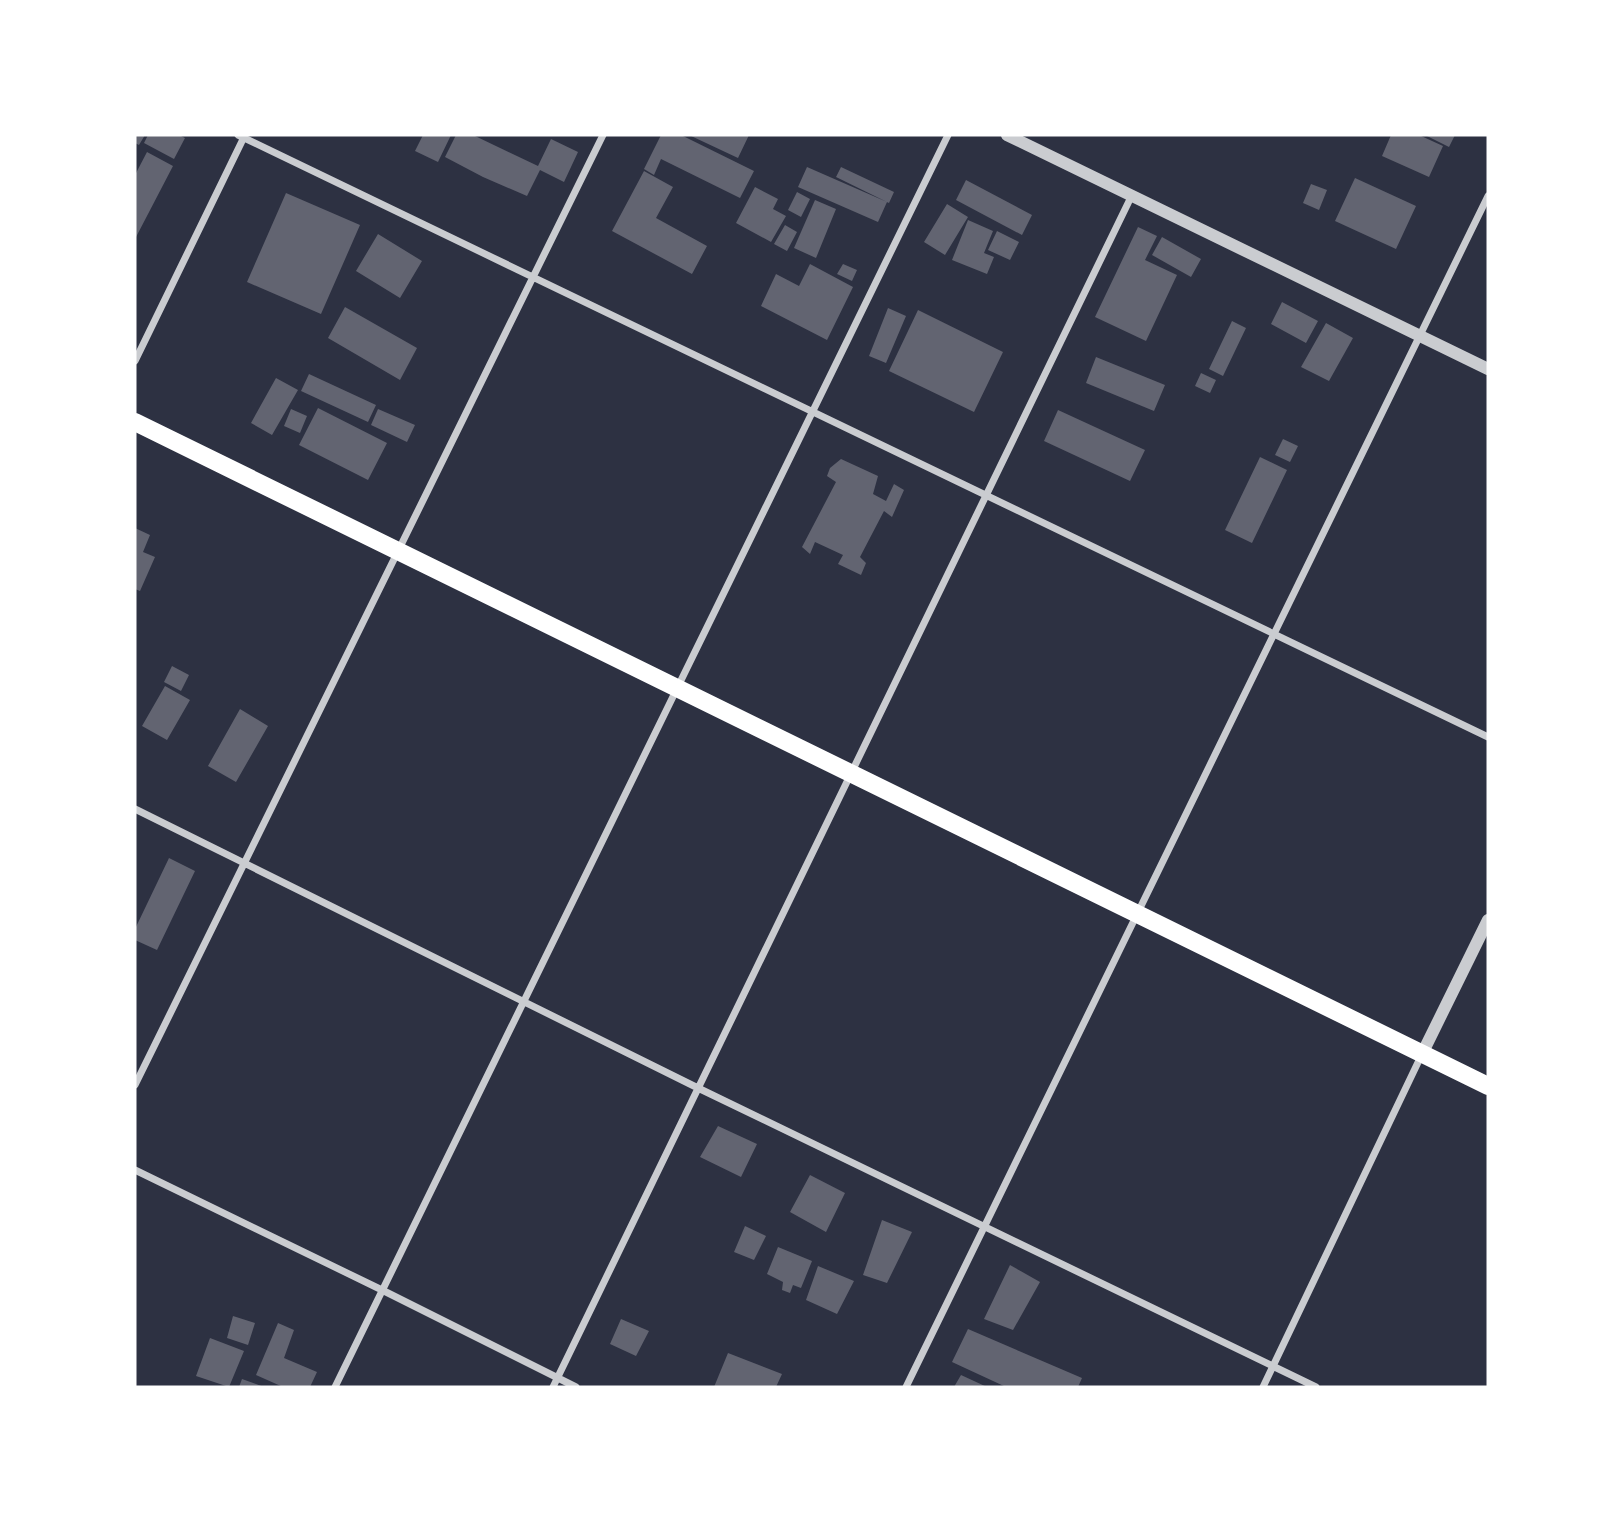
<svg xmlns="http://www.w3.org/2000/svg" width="1623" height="1522" font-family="'Public Sans',sans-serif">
<rect width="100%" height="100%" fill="#2d3142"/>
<path fill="#626471" d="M135,135H145L139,145L135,143Z
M148,135H179L185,138L174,159L144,143Z
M423,135H451L438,162L415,151Z
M456,135H473L538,166L551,139L578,152L564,182L540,170L527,196L483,177L445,157Z
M661,135H681L754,171L740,198L661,159L654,175L644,169Z
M689,135H749L738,158Z
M1391,135H1419L1443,146L1429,177L1382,156Z
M1425,135H1455L1449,147Z
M147,152L173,166L135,239V175Z
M807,167L887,202L878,222L798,187Z
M841,167L894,192L889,203L836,177Z
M644,171L673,187L656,218L707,246L692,274L612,231Z
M1355,178L1416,206L1396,249L1335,221Z
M966,180L1032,215L1022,235L956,200Z
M1311,184L1327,190L1319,210L1303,203Z
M755,187L778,199L773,209L786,216L771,242L736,223Z
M797,192L810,199L801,217L788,210Z
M286,193L360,225L321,314L247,282Z
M815,200L836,209L816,258L794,248Z
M947,204L968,217L945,255L924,242Z
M968,220L993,231L984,253L994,257L987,274L952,260Z
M785,225L797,232L787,251L774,244Z
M1138,227L1157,236L1145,260L1177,275L1146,341L1095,317Z
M997,231L1019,242L1010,260L988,250Z
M378,234L422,261L400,298L356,271Z
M1162,237L1201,259L1191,277L1152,255Z
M810,264L853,287L827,340L761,306L776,274L799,286Z
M843,264L857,270L852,281L837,274Z
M1282,302L1318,321L1306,343L1271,324Z
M345,307L417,348L400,380L328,338Z
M888,308L906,316L886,363L869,356Z
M918,310L1003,352L974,412L889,371Z
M1232,321L1246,328L1223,376L1209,369Z
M1326,323L1353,338L1329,381L1301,367Z
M1096,357L1165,385L1154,411L1086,383Z
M1201,373L1216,380L1210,393L1195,386Z
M309,374L376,405L368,422L301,391Z
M276,378L298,390L272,435L251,423Z
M318,408L387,443L368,480L299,445Z
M291,409L307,416L300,433L284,426Z
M378,409L415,425L407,442L371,425Z
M1058,410L1145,450L1130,481L1044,441Z
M1283,439L1298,446L1290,462L1275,455Z
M1260,457L1287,470L1252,543L1225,530Z
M841,459L878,476L873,494L886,501L894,484L904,490L892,517L884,511L860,557L866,563L861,575L838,564L843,555L815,542L810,554L802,547L836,482L827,476L830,468Z
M135,528L150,535L143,552L155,557L140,591L135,589Z
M172,666L189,675L181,691L164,682Z
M165,686L190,700L167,740L142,726Z
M240,709L268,726L236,782L208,766Z
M169,858L195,871L157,950L135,940V929Z
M718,1126L757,1144L741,1177L700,1157Z
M810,1175L845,1193L826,1232L790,1212Z
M882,1220L912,1232L887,1283L863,1275Z
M745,1226L766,1236L754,1260L734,1252Z
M778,1247L812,1261L801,1288L793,1285L790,1293L782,1290L783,1282L767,1274Z
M1010,1265L1040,1282L1013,1330L984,1319Z
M818,1266L854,1281L837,1314L806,1300Z
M233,1316L255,1323L248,1345L227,1338Z
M621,1319L649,1331L636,1356L610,1344Z
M278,1323L294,1330L284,1358L317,1372L310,1387H283L256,1375Z
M968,1329L1082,1378L1078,1387H1006L952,1362Z
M210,1338L244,1351L229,1387L196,1376Z
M728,1353L782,1374L776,1387H714Z
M961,1375L987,1387H954Z
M242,1379L264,1387H239Z"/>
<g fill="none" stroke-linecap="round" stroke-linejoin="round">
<path stroke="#caccd0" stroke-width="7" d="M238,135L1488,737
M135,361L245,135
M135,809L698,1088L1316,1387
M135,1085L603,135
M135,1170L382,1290L576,1387
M335,1387L948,135
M553,1387L1132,195
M906,1387L1488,196
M1263,1387L1422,1054"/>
<path stroke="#caccd0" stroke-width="12" d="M1007,135L1488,369
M1422,1054L1488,920"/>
<path stroke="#fff" stroke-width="18" d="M135,422L1488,1086"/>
</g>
<rect width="1623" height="1522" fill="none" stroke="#ffffff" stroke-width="273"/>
</svg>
